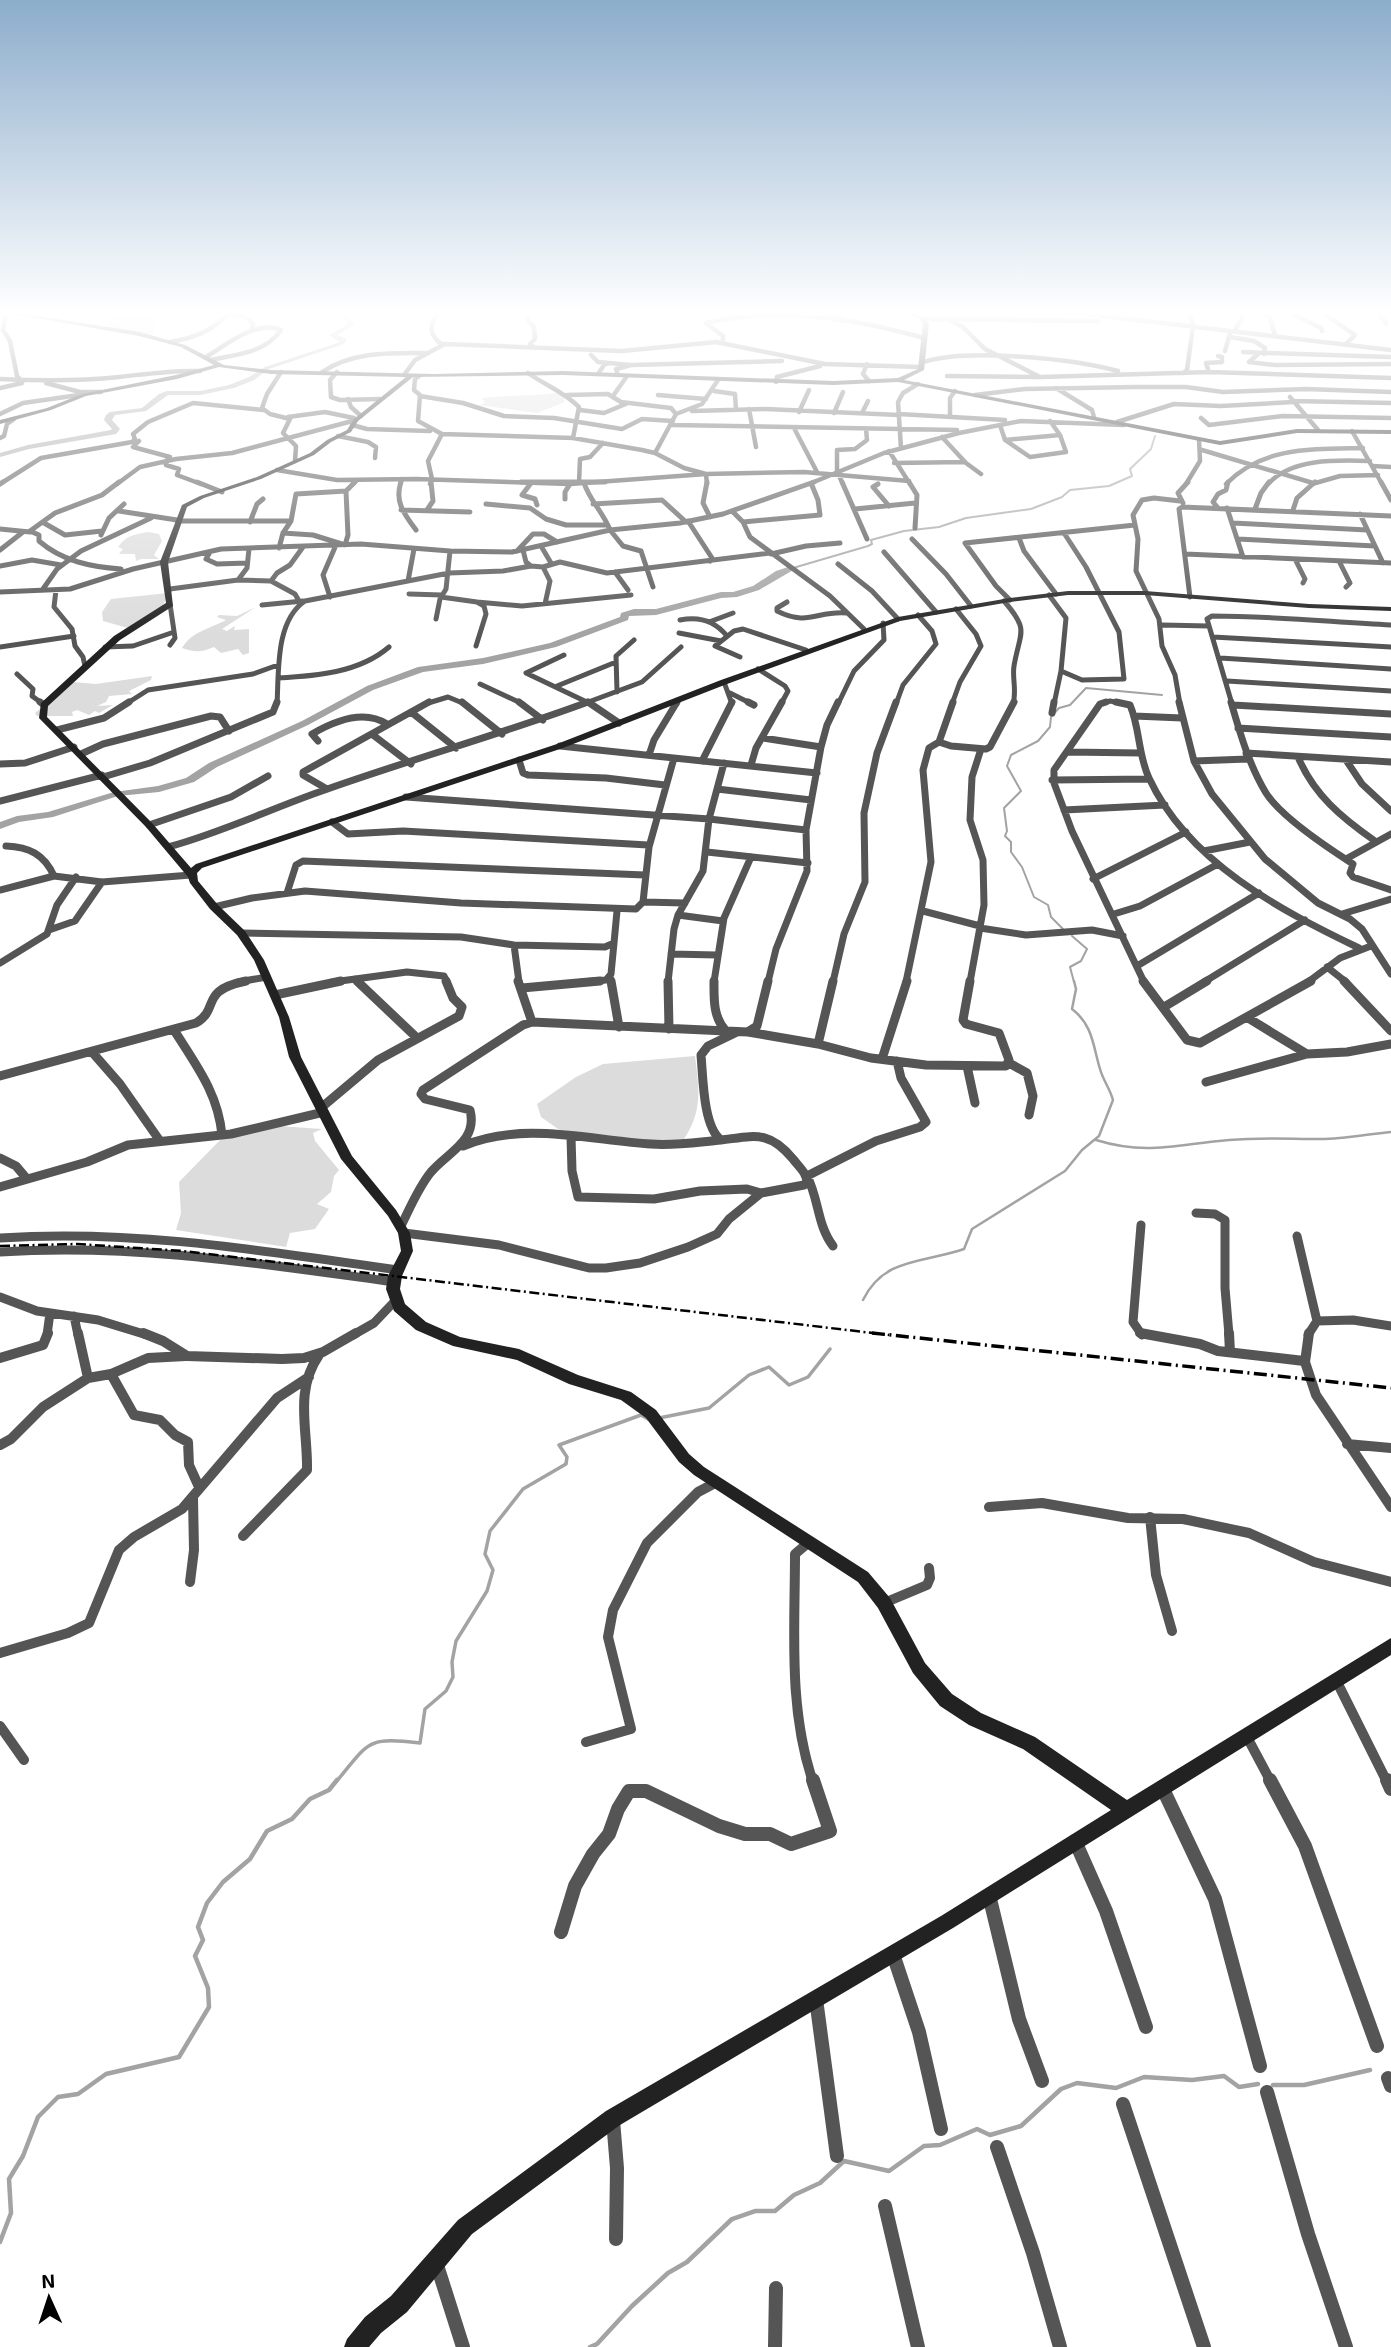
<svg xmlns="http://www.w3.org/2000/svg" width="1391" height="2347" font-family="'Exo 2',sans-serif">
<rect width="100%" height="100%" fill="#fff"/>
<path fill="#dcdcdc" d="M122,310L159,312L151,335L107,327L105,325Z
M557,393L563,396L565,402L537,413L479,405L485,403L482,398C507,395 532,396 557,393Z
M148,532L159,534L162,541L154,555L159,559H141L136,561L135,554H119L123,549L118,547C127,535 133,535 148,532Z
M168,593L162,608L128,628L103,621L102,612L111,599Z
M256,607L222,629L227,631L235,626L234,630L249,629V653L243,655L238,649L221,653L214,647C202,652 196,653 182,648C192,631 212,628 226,620L217,617L219,615L237,616Z
M152,676L151,680L129,691L132,694L109,696L106,702L97,706L113,705L99,713L95,711L89,715L77,710L72,712L73,716H37L35,713L73,682L96,684Z
M695,1056C699,1088 703,1111 684,1139L662,1141L561,1131L541,1117L537,1104L576,1077L603,1064Z
M278,1126L322,1129L313,1133L315,1141L339,1170L334,1176L331,1192L317,1204L329,1209L315,1229L290,1233L286,1247L176,1230L181,1213L179,1182L221,1139Z"/>
<g fill="none" stroke-linecap="round" stroke-linejoin="round">
<path stroke="#a3a3a3" stroke-width="2" d="M793,568L868,546L872,544L871,540L904,531L939,527L966,518L1031,509L1062,497L1070,490L1109,486L1132,476L1130,469L1151,449L1155,436
M1063,929L1051,917L1048,905L1034,897L1022,867L1011,852V842L1005,836L1007,831L1004,808L1021,791L1007,766L1011,755L1038,741L1050,727L1051,717L1059,708L1070,705L1086,688L1162,695
M1072,936L1087,949L1081,961L1070,967L1074,982"/>
<path stroke="#a3a3a3" stroke-width="2.5" d="M1096,1140C1148,1156 1178,1144 1229,1140C1260,1137 1290,1139 1321,1139C1344,1139 1368,1134 1391,1132
M863,1300C884,1257 924,1263 964,1249L972,1229L1065,1171L1082,1150L1099,1136L1113,1100C1110,1089 1103,1080 1100,1069C1093,1046 1093,1025 1072,1009L1076,989L1074,981"/>
<path stroke="#a3a3a3" stroke-width="3.5" d="M659,1418L709,1408L749,1375L769,1367L789,1385L808,1377L830,1349
M336,1782C370,1741 366,1737 420,1743L425,1709L446,1691L453,1677L452,1662L456,1641L487,1591L493,1570L485,1554L490,1531L523,1489L566,1464L567,1457L559,1445L641,1415L648,1419"/>
<path stroke="#a3a3a3" stroke-width="4.5" d="M1273,2085H1304L1370,2070
M0,2242L11,2213L9,2179L23,2156L38,2117L58,2097L78,2094L106,2074L179,2057L209,2007L208,1988L195,1956L203,1940L198,1927L207,1903L223,1882L250,1859L267,1831L292,1819L310,1799L329,1790L337,1780
M590,2347L597,2344L632,2306L668,2273L687,2262L732,2219L755,2211H775L794,2195L820,2183L844,2161L889,2171L924,2146L940,2145L977,2129L990,2135L1021,2126L1061,2089L1077,2083L1116,2088L1144,2077L1192,2080L1224,2076L1239,2087L1258,2084"/>
<path fill="#a3a3a3" fill-rule="evenodd" d="M330,310C342,309 348,315 354,325L337,335L347,339L344,344L269,369L254,380L234,388L200,395H168L146,411L115,415L112,420L120,429L116,434L29,449L0,457V453L28,445L111,430L112,429L104,420L106,415L110,412L142,408L159,394L167,391H200L229,385L249,377L265,367L340,342L329,335L348,324L343,317Z
M791,566L795,569L759,590L737,597L721,598L656,615L629,616L628,620L556,647L483,664L423,672L373,690L308,725L217,767L194,782L159,792L118,796L53,817L19,822L0,829V822L17,816L48,812L114,792L158,786L186,778L209,763L302,721L367,686L418,667L483,658L550,643L620,617L621,613L634,609H656L721,592H733L753,586L776,571Z"/>
<path stroke="#555" stroke-width="4.5" d="M7,310L3,330L10,341L17,376L20,379
M532,310L527,319L534,327L535,339L530,344L533,346
M820,310L844,320
M1053,310L1391,350
M1256,310L1270,318L1275,335
M1285,310L1321,328L1322,331
M1314,310L1391,311
M1320,311L1355,335L1346,344
M1376,311L1386,323
M228,315L244,316L253,323L252,330
M923,319L1098,321
M951,321L963,327L985,349L1038,376
M1234,331L1243,317L1238,310
M1230,337L1254,341L1265,348L1264,354
M723,340V336L706,323C777,306 855,318 924,338
M170,342C195,338 215,330 231,310
M444,344L622,351L716,342L825,364L921,367
M1225,351L1230,333
M1243,352L1391,357
M1258,354L1249,362L1275,365L1391,364
M591,355L598,362L609,363L604,365L598,374
M206,357C226,345 257,319 281,330C264,354 236,354 210,360
M609,363L631,365L616,369L618,375
M921,363C963,347 1074,359 1118,371
M867,364L863,374L869,381
M631,365L782,361
M281,372L267,394L262,408L270,414L290,419L283,433L296,446L295,461
M322,372C353,351 391,353 427,353
M337,372L330,380L331,397L340,400L380,399
M1209,372L1206,363L1222,362V357L1218,356
M528,373C545,385 564,392 579,407L573,438
M1183,373L1187,370L1193,326L1189,310
M404,375L415,360L443,345C427,334 429,324 441,310
M419,376L415,379L414,390L420,395L418,421L442,434L573,438L642,450L655,453L684,468L706,474L804,472L909,481
M947,376L1040,377L1209,372L1391,378
M0,379C40,381 80,381 119,377C147,374 172,370 200,371
M776,382L777,377L820,366
M46,383L80,392H101
M0,388L22,383
M1056,388L1092,410L1094,417
M714,391L735,394L736,410
M567,395L608,394L621,402L671,408L676,414
M658,395L706,399
M975,395L1025,389L1134,387H1186L1223,392L1306,389L1391,392
M420,396L463,403L504,416L554,418L622,429L642,419L673,421
M613,396L627,376
M1290,397L1318,430
M348,399L351,407L361,416
M1293,401L1391,403
M749,409L756,447
M580,410L604,413L628,403
M692,411L766,409L899,415
M799,412L809,390
M834,413L843,392
M862,413L868,401
M0,414L23,403L79,395
M899,414L1005,420
M288,417L325,412L354,418
M950,417V398L955,391
M1201,418L1209,425L1283,416L1391,418
M1117,422L1174,404L1221,406L1293,402
M352,425L367,429L430,431
M672,425L957,430
M1000,425L1005,440L1030,457L1066,452L1060,435L1050,421
M794,428L817,472
M1352,431L1382,484
M338,436L368,442L376,447L375,458
M942,437L966,463L981,474
M0,438L4,436L7,424L14,419
M1005,440L1060,435
M139,441L133,447L170,457
M901,448L898,402L903,393L918,384
M1202,450L1313,483
M889,451L910,484
M655,453L676,414L702,404L718,380
M167,460L166,465L179,469L177,475L201,484
M894,463L965,462
M1373,466L1391,467
M277,470L337,480L416,479L570,484L706,474L707,484
M837,472V450L855,449L867,440L866,429
M838,474L843,484
M579,483L580,459L590,457L603,443
M0,484L41,458L132,442L135,439L133,434L148,422L193,403L263,410
M117,484L140,467L176,459L232,453L356,420
M353,484L357,480
M400,484L402,479
M430,484L432,479L428,461L442,434
M809,484L884,453L959,433L1021,421L1124,425
M1186,484L1200,461L1199,440
M1226,484C1263,446 1313,449 1363,448
M1268,484C1292,458 1337,460 1370,461
M1312,484L1340,476L1378,475"/>
<path stroke="#555" stroke-width="5" d="M119,482L102,495L55,513L30,531L39,535V541C62,561 91,567 121,569
M197,482L222,492
M401,482C394,502 405,515 416,530
M521,482H605
M707,482L703,503L710,517
M842,482L867,539
M909,482L917,495L915,528
M1381,482L1391,500
M531,483L522,495L535,499L537,505
M0,484L3,482
M878,484L873,487L889,506
M565,499V492L570,484
M1183,503L1178,493L1188,482
M486,504L530,508L546,519L566,525H607
M593,504L662,500L686,522
M1218,508L1213,502L1218,494L1226,490L1228,482
M1227,508L1243,557
M855,509L915,503
M1255,509L1261,493L1269,482
M401,510L470,512
M427,510L433,501L431,482
M1293,510L1297,498L1315,482
M119,511L177,520
M732,511L743,522L750,537L830,596L864,629
M1360,514L1383,563
M177,521H291
M688,521L712,558L710,561
M250,522L257,504L263,499
M743,522L820,515L818,500L811,483
M44,523L65,535L102,531
M1233,523L1367,530
M0,529L30,532
M283,533L313,535L345,545L348,535L346,491
M101,535L109,518L124,504
M1019,538L1024,551L1056,594
M912,539L946,574L971,606
M1238,539L1375,546
M541,546L551,563
M279,548L283,533L291,521L296,494L346,491L355,482
M0,550L23,532
M523,550L526,562L531,566L543,567L560,562L607,573L770,553
M517,551L533,534H544L557,542
M210,552L206,559L217,564L247,563
M884,552L936,612
M771,554L806,546L840,543
M1185,554L1391,563
M1295,559L1305,579L1303,583
M1339,561L1350,583L1346,587
M838,564L872,591L898,619
M0,566L32,560L61,565
M543,567L550,581L545,604
M615,572L628,590
M238,580L247,568L249,549
M408,581L414,549
M653,587L641,551L623,546L610,530L680,523L723,514L814,482
M43,589L57,569L81,551L151,518
M170,589L238,580L271,581
M56,590L54,607L72,629L75,646L83,657L85,666
M0,592L70,589L133,569L221,549L361,544L450,551L512,552L610,530C603,512 590,501 584,483
M409,594L442,595
M1049,595L1066,618L1061,671L1082,680L1124,679L1119,632L1086,567L1064,533
M330,597L323,575L336,545
M441,597L477,602L484,606L486,614L476,646
M1190,597L1179,509L1182,507L1391,516
M1010,600L996,586L965,543L1135,525
M299,601L295,594L271,581L277,573L290,565L303,547
M1004,601C1030,631 1020,631 1014,666C1012,678 1017,691 1013,704
M477,602L522,606L631,595
M787,602L777,608V611C809,627 817,610 847,613
M170,604L175,638L170,645
M262,605L303,601
M436,619L440,599L446,589L450,551
M680,620C699,616 715,621 727,636
M709,622L733,613
M1162,625L1209,626
M679,633L721,641
M1213,637L1391,647
M0,647L74,636
M105,647L133,646L174,632
M564,655L526,673L591,704
M740,657L715,646L734,631L743,629L806,650
M1220,658L1391,669
M758,669L785,686L788,691L781,704
M17,674L33,689L32,696L43,704
M278,678C315,676 359,673 389,647
M1227,681L1391,691
M724,682L732,704
M480,684L523,704
M557,686L616,662
M617,692L616,656L634,640
M730,693L752,704
M126,704L148,690L253,674L278,665
M277,704C279,672 275,621 305,601L449,573L503,571L531,566
M425,704L448,697L465,704
M583,704L642,682L681,647
M677,704L678,700
M838,704L854,671L884,640L883,623
M896,704L903,685L936,644L932,631L918,615
M952,704L960,682L981,646L976,634L956,609
M1054,704L1061,671
M1100,704L1110,701L1125,704
M1180,704L1175,675L1162,646L1159,619L1136,571L1138,539L1133,515L1142,500L1154,498L1180,501
M1232,704L1207,619L1212,616C1272,616 1331,622 1391,625"/>
<path stroke="#555" stroke-width="7" d="M40,702L44,705
M462,702L502,734
M519,702L543,720
M588,702L619,723
M748,702L754,705
M953,702L939,742L951,746L986,749L990,747L1014,702
M1106,702L1100,704L1054,770V783L1072,831L1144,982
M1116,702L1130,705C1140,728 1138,755 1149,778C1188,862 1280,910 1359,948
M1179,702L1194,761L1212,794L1265,859L1318,903L1350,919L1362,929L1391,974
M1231,702C1240,733 1249,765 1266,793C1281,817 1328,848 1353,864L1350,873L1353,877L1391,890
M1233,705L1391,714
M411,712L456,748
M1052,713L1054,702
M1134,716L1182,718
M1238,728L1391,737
M57,730L104,718L129,702
M373,735L411,764
M763,738L821,747
M318,741L312,734C334,721 364,709 387,724
M560,746L817,773
M1067,752L1141,753
M1246,753L1391,762
M81,754L103,744L211,716L220,717L229,731
M649,755L654,740L677,702
M1298,757C1314,795 1342,818 1375,841
M519,760L523,773L528,775L606,778L665,785
M1346,760L1362,784L1391,811
M702,761L732,702
M1194,761L1248,759
M0,764L25,763L74,747
M751,765L756,748L782,702
M103,777L150,763L273,712L277,702
M1052,780L1149,779
M327,789L303,775V772L429,702
M717,789L811,800
M406,797L709,819L806,830
M0,801L102,775
M1064,810L1165,805
M332,822L348,834L403,831L648,845
M149,825L231,797L268,776
M6,846C29,847 44,854 54,876
M168,847C220,833 268,810 319,792C408,760 499,735 588,702
M1204,851L1250,842
M707,852L808,863
M1346,859L1391,834
M1093,879L1186,832
M0,890L54,876L102,882L191,875
M287,893L296,865L303,861L645,875
M643,902L685,903
M214,907L252,898L305,891L461,903L636,909L643,902L649,847L674,758
M923,911L980,926
M1114,914L1140,906L1218,864
M1342,914L1391,899
M678,915L723,921
M980,928L1026,935L1092,930L1123,936
M49,930L75,921L102,882
M241,933L461,937L514,945L605,947L614,943L617,911
M514,945L519,982
M671,954L717,955
M0,963L47,934L57,905L76,877
M1137,966L1259,893
M1327,967L1346,982
M610,977L611,982
M355,979L359,982
M238,982L267,977
M333,982L407,972L444,976L447,982
M582,982L606,980L611,974L614,943
M668,982L674,929L678,915L703,871L709,819L724,763
M714,982L724,918L751,857
M768,982L776,949L807,871L806,830L821,747L827,725L838,702
M833,982L844,934L865,882L864,813L877,753L896,702
M906,982L931,862L923,770L929,748L939,742
M970,982L984,905L983,860L970,820L972,777L981,749
M1204,982L1305,920
M1308,982L1340,958L1371,946"/>
<path stroke="#555" stroke-width="9" d="M357,981L416,1037
M518,981L532,1022L748,1032L818,1044L871,1058L926,1065L1006,1066L1009,1060L999,1033L966,1024L963,1020L970,981
M611,981L619,1027
M668,981L669,1029
M714,981C714,999 713,1016 725,1030
M1143,981L1187,1040L1200,1043L1311,981
M1344,981L1391,1031
M522,988L600,981
M275,995L341,981
M1164,1007L1207,981
M1248,1018L1307,1054
M174,1030C196,1065 218,1093 222,1135
M749,1031L757,1026L768,981
M818,1044L833,981
M92,1052L120,1084L160,1141
M882,1059L907,981
M1009,1063L1027,1073L1033,1096L1029,1115
M967,1066L975,1103
M0,1076L196,1023C221,1008 198,991 246,981
M1206,1082L1307,1054L1347,1052L1391,1044
M322,1107L378,1060L459,1016L462,1007L453,998L446,981
M571,1137L572,1171L578,1197L654,1199L700,1191L747,1189L761,1193
M463,1146C522,1121 589,1140 651,1144C674,1146 698,1142 721,1140
M0,1158L16,1166L27,1179
M0,1187L87,1162L128,1145L231,1134L324,1112
M1196,1213L1215,1214L1225,1220V1288L1229,1335
M1141,1225L1133,1322L1142,1335
M401,1226C410,1208 418,1188 431,1172C448,1152 478,1141 470,1110L425,1099L421,1094L423,1090L523,1025L532,1022
M404,1233L499,1245L589,1268H606L640,1263L688,1247L717,1234L729,1219L761,1193L804,1185L807,1183C807,1173 799,1167 793,1159C769,1130 755,1136 721,1140C703,1127 703,1076 701,1055L708,1046L737,1032
M1297,1236L1317,1321
M0,1238C135,1229 265,1251 398,1270
M833,1246C817,1225 819,1199 807,1176L876,1141L920,1127L926,1122L901,1078L897,1061
M0,1252C133,1243 263,1264 394,1282
M0,1297L37,1311L98,1320L147,1335
M74,1316L78,1335
M47,1335L50,1313
M353,1335L374,1323L395,1301
M1308,1335L1317,1321L1353,1320L1391,1326"/>
<path stroke="#555" stroke-width="10" d="M78,1333L88,1378
M143,1333L163,1341L187,1356L282,1359L304,1358L323,1352L356,1333
M1140,1333L1200,1344L1218,1351L1304,1361
M1229,1333L1230,1352
M1309,1333L1305,1362L1316,1395L1391,1507
M0,1358L43,1345L48,1333
M111,1374L134,1415L160,1420L175,1435L188,1442L189,1465L199,1487
M1347,1444L1391,1448
M0,1445L11,1439L43,1407L88,1378L111,1374L148,1358L186,1356
M989,1507L1042,1503L1128,1518L1183,1519L1249,1533L1314,1562L1391,1582
M1150,1517L1156,1575L1172,1631
M243,1536L307,1470C308,1430 294,1391 319,1355
M808,1543L795,1554C795,1631 788,1708 813,1782
M190,1582L194,1550L193,1498
M884,1603L927,1585L930,1578L929,1568
M0,1653L68,1633L89,1623L119,1550L134,1537L182,1509L277,1398L309,1377
M1336,1680L1387,1782
M0,1726L24,1760
M1247,1737L1271,1782
M586,1742L631,1729L608,1637L613,1610L647,1543L698,1492L717,1482"/>
<path stroke="#555" stroke-width="14" d="M1270,1780L1305,1846L1377,2046
M1387,1780L1391,1789
M1162,1787L1215,1899L1260,2066
M1075,1841L1106,1911L1146,2027
M989,1895L1019,2019L1042,2081
M561,1932L575,1886L593,1854L609,1834L618,1809L629,1791H646L719,1826L745,1834H770L791,1844L830,1831L813,1780
M893,1954L919,2032L941,2129
M816,1999L837,2156
M1388,2078L1391,2086
M1267,2092L1308,2234L1346,2347
M1123,2104L1204,2347
M613,2120L617,2168L616,2239
M997,2147L1033,2253L1060,2347
M885,2206L918,2347
M436,2262L463,2347
M775,2347L776,2288"/>
<path fill="#222" fill-rule="evenodd" d="M0,310L140,332L185,345L224,365L271,370L433,374L563,371L833,381L898,378L918,369L923,323L919,318L895,310C908,310 921,313 929,323L924,370L904,380L1220,441L1297,429L1391,430V434L1297,433L1220,445L898,382L833,385L563,375L413,377L358,421L351,432L331,442L314,455L261,479L204,498L187,507L168,562L173,606L120,640L48,706L47,717L152,823L191,868L196,864L557,744L721,680L898,617L1010,598L1068,591H1145L1309,604L1391,607V611L1309,608L1145,595H1068L1010,602L900,621L727,684L563,748L202,868L197,873L198,881L218,905L245,931L264,960L289,1017L301,1057L352,1156L396,1210L410,1233L413,1251L402,1276L400,1289L405,1304L426,1322L460,1337L519,1349L578,1375L631,1392L656,1410L689,1454L704,1467L868,1572L890,1598L925,1663L952,1694L981,1713L1035,1737L1127,1800L1391,1638V1655L953,1928L620,2125L472,2234L407,2312L381,2333L369,2347H344L347,2339L365,2317L391,2296L458,2220L606,2111L941,1916L1111,1810L1023,1749L969,1725L940,1706L913,1673L878,1608L858,1582L694,1475L679,1462L646,1418L621,1400L569,1384L517,1360L453,1346L416,1330L394,1311L386,1289L388,1276L401,1251L398,1233L388,1216L341,1159L289,1057L279,1017L254,960L237,935L210,909L190,883L188,877L146,827L39,718L41,703L114,636L166,603L160,562L182,505L200,496L257,477L310,453L327,440L347,430L354,419L406,377L271,374L219,367L177,379L86,396L51,410L0,424V420L47,408L82,394L176,375L214,365L181,347L139,336L1,312Z"/>
<path stroke="#000" stroke-width="2.5" stroke-dasharray="10 3.5 2 3.5" stroke-linecap="butt" d="M0,1246L77,1244L183,1251L889,1335"/>
<path stroke="#000" stroke-width="3.5" stroke-dasharray="13 4.5 2 4.5" stroke-linecap="butt" d="M872,1333L1391,1388"/>
</g>
<linearGradient id="sky" x2="0" y2="1"><stop stop-color="#8cadcc"/><stop offset="0.49" stop-color="#fff"/><stop offset="1" stop-color="#fff" stop-opacity="0"/></linearGradient>
<rect width="1391" height="638" fill="url(#sky)"/>
<g transform="translate(49 2298) rotate(357)" stroke="#ffffff" stroke-width="5" paint-order="stroke">
<path d="M0-5L12 26L0 18L-12 26Z" fill="#000000"/>
<text y="-10" font-size="19" font-weight="bold" text-anchor="middle" fill="#000000">N</text>
</g>
</svg>
